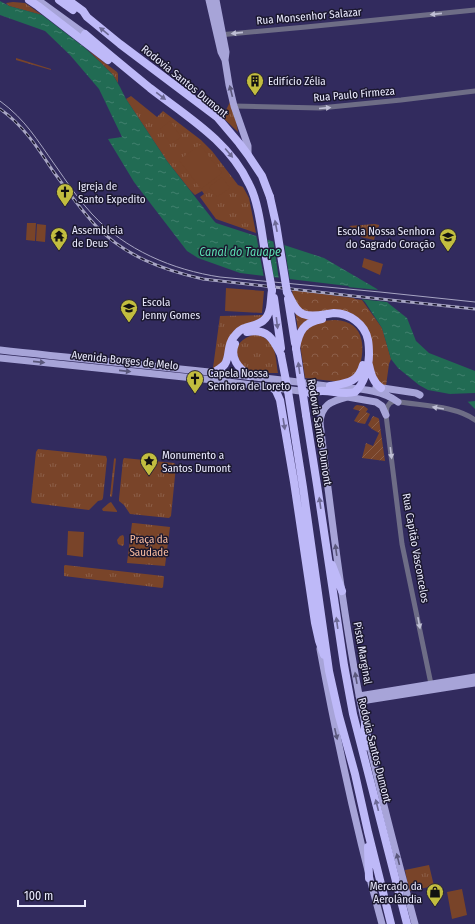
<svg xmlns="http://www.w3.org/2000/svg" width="475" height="924" font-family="'Fira Sans Condensed',sans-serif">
<defs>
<pattern id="grass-tufts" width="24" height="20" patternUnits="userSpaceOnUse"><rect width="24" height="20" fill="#794429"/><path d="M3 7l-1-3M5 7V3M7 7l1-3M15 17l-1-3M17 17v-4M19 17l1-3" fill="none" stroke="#8c5f49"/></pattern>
<pattern id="forest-crowns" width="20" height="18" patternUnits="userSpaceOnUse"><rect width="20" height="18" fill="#794429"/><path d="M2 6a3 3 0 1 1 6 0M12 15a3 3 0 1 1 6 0" fill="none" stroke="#8c5f49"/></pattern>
<pattern id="garden-furrows" width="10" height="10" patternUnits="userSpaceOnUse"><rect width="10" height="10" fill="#794429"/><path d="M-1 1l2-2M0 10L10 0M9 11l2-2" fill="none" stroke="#8c5f49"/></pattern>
<pattern id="water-ripples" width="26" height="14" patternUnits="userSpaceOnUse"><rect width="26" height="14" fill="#216b53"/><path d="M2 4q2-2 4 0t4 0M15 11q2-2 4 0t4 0" fill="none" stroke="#41806d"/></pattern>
</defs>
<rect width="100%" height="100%" fill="#322b5e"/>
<path fill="url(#grass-tufts)" d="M13,2L25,3L42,15L9,6L6,3Z
M88,50L117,72L118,74V83L113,75Z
M16,58L51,69V70L16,60Z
M131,96L157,117L163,111L201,140L212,151L238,185L243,187L249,198L256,233L216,219L200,197L204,194L202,191L195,195L190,190L167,161L126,99Z
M230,102L234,111L238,132L217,112L226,110Z
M375,224L379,225V226L377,230L371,229L369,235L375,236L374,240L361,237L359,231L349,226Z
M264,315L260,319L234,331L229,338L222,363L216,369L213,368L220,316Z
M256,334C277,341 275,355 278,373C269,373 258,374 250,370C244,368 240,364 238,357C233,344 245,337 256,334Z
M38,449L106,456L107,459L103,498L102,500L98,501L89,510L32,503L31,501L36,452Z
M115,458L116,459L112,496L111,497L110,496L114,459Z
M124,458L174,463L175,464L176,466L171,516L169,518L130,514L124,505L119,501V499L123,460Z
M111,502L117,511V512L103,511L102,509L109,503Z
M132,523H134L170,527L165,566L127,563Z
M123,535L124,537V545L122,546L118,544L117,540L120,536Z
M65,565L163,576L164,577L163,587L162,588L64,576V566Z
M429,865L434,886L409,891L405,870Z"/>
<path fill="url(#forest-crowns)" d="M292,290L354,298L355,299L362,300L382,328L391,359L389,364L386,386L379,385L372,373L371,339L341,311L316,322C322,321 329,320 335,320C367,321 366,352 357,374L341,382L305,378Z"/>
<path fill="url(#garden-furrows)" d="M357,405L364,406L368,409L366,412L370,414L365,424L359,423L354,421L360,411L353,409L355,406Z
M373,416L378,418L379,419L385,461L362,458L366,443L373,446L379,433L372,429L368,425Z"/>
<path fill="#794429" d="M170,121L181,137L171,144L160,129Z
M200,145L222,173L201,189L179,160Z
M222,177L230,188L217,197L209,187Z
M27,223H36L35,241L26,240Z
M37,224L46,225L45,242L36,241Z
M364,258L383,264L380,275L362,267Z
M226,288L264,291L262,313L225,311Z
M68,531L84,532L83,557L67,555Z
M462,889L467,915L452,919L447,892Z"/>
<path fill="url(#water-ripples)" d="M0,1L9,6L42,15L85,48L100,62L113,75L120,87L126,99L167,161L214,221L216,223L324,258L377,289L388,303L407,318L416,341L429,353L475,371V409L467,401L450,394L428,390L419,385L398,368L391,359L382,328L365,302L348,286L240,273L198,258L187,251L134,182L108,139L122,137L99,89L70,55L45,31L0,15Z"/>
<path fill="#322b5e" d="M256,234L267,237L274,279L264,278Z
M273,239L284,243L290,281L279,280Z
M347,287L379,290L388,302L359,299Z
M475,393V401L465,402L449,394Z"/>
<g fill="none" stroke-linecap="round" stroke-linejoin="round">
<path stroke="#6e6d86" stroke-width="5" d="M219,35L306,27L475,10
M234,106L320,108L401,100L475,91
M431,684L402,544L386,415L387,407L390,403L394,401C420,406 454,405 475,420"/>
<path stroke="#a7a4d8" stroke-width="7" d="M38,0L85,34
M209,0L221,52L225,60L229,85L234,106L248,146V155
M216,0L226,52L225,60
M0,350C99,361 199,370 298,382C311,384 324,386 337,387C358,389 381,389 398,402
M0,358L213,380L308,392
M376,387L416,393L420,395
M342,396L376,402L382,406L386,415
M347,397C331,401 321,405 320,423C331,514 342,605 359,695C374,771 395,849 415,924
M320,649C337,741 357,833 382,924
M359,696L475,677
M361,701L475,683"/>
<path stroke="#beb9f8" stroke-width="8" d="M29,0L38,6L108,60
M59,0L73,10
M68,0L83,11L87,17L120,44L217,117L239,143L248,155L262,176L270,197
M85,34C106,52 128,70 150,88C186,116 229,141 249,184C258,201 261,227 264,246
M287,292C292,300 294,310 303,314C313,318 324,314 334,313C349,313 365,324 368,340C369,345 369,350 369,355C369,367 364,384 355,392C340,396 325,387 310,393
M274,298L281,348
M288,299L295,343
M247,332C268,328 273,339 281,355
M235,344C229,358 239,368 249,376
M296,348C299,331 304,322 322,319
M369,365C371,374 373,382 381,388
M213,373C217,370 222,368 225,364C230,356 227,346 233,338C236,334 240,329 245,328C256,324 267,324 270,308C271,303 271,296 272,290
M330,386C346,383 358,383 363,365
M273,388L276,391L280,400L294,482L315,623L319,641L324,655
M288,391L303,487L329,671L339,716L355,774L368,832L391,924
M306,415L317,485L344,665L353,714L407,924
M332,565L342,591
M365,747V724
M368,847L369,878"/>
<path stroke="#a7a5c3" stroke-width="1" d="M0,101C26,120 37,140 55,165C67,182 78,199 92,214C125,250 173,270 220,277L380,292L475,302"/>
<g stroke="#a7a5c3" stroke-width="3">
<path id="rail" d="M0,109C23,125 38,148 53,171C67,190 80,209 96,226C125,256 163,270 203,279L353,296L475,309"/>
</g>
<use href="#rail" stroke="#1b182f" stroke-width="1.5" stroke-dasharray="4.5" stroke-linecap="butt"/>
<path stroke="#beb9f8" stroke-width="8" d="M270,197L276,224L287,292
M264,246L272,290
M296,348L306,415
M281,355L288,391"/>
</g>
<defs><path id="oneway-solid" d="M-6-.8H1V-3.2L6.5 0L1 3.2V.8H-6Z"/></defs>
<g fill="#bfbfd4">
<use href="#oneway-solid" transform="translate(436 14) rotate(174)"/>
<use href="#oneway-solid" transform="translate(237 33) rotate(174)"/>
<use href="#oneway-solid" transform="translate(325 108) rotate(-5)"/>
<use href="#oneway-solid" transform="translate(438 408) rotate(-170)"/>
<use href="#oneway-solid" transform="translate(391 453) rotate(83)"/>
<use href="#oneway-solid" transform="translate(419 623) rotate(79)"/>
</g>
<g fill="#6c6894">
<use href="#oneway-solid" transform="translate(104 31) rotate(-141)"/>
<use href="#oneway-solid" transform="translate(161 96) rotate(37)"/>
<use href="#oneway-solid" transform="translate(229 153) rotate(50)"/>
<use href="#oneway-solid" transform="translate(276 226) rotate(-101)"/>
<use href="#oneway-solid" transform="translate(277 323) rotate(83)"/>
<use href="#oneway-solid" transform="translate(299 368) rotate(-98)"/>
<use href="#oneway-solid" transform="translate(284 424) rotate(81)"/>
<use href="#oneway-solid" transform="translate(320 503) rotate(-98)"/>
<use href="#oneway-solid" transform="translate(337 623) rotate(-98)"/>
<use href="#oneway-solid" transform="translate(377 805) rotate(-104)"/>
</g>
<g fill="#5a577b">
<use href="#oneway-solid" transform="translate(231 91) rotate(-104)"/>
<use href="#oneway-solid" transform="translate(39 362) rotate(6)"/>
<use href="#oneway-solid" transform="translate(125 371) rotate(6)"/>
<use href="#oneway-solid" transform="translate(336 550) rotate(-98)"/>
<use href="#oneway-solid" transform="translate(356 678) rotate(-100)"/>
<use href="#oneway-solid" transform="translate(336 734) rotate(77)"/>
<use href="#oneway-solid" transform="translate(398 859) rotate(-104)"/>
</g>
<defs>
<g id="building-pin" transform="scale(0.9)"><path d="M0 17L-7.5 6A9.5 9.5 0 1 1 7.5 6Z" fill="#c2bd3f" stroke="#1b182f"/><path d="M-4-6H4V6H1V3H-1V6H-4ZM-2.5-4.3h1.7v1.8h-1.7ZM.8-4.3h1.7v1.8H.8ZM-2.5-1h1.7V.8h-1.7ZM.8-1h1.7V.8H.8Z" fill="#111"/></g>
<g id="church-pin" transform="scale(0.9)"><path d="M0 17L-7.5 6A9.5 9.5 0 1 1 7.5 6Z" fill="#c2bd3f" stroke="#1b182f"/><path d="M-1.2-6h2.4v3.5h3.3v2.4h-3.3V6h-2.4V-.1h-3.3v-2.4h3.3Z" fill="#111"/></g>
<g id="temple-pin" transform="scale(0.9)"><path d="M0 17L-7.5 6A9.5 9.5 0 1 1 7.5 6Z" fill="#c2bd3f" stroke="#1b182f"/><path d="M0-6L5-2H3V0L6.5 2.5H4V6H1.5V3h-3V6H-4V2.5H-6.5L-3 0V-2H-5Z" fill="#111"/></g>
<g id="school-pin" transform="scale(0.9)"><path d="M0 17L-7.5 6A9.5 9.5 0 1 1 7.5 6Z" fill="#c2bd3f" stroke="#1b182f"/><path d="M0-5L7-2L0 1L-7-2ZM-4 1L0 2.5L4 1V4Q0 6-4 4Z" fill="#111"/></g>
<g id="sight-pin" transform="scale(0.9)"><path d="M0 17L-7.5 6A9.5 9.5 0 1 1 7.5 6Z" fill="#c2bd3f" stroke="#1b182f"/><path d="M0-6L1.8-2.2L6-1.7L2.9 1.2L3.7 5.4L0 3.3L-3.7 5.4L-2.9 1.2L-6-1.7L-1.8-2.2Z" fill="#111"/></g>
<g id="shop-pin" transform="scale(0.9)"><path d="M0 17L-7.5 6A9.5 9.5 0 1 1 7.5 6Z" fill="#c2bd3f" stroke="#1b182f"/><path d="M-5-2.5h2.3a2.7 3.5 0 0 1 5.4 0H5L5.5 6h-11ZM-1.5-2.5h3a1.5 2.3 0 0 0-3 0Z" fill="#111"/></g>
</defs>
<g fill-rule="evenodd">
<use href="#building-pin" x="255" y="81"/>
<use href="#church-pin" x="65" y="192"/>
<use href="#temple-pin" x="59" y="236"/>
<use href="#school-pin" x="448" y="237"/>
<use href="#school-pin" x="129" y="308"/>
<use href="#church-pin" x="195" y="379"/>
<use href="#sight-pin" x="149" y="461"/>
<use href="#shop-pin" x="435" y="892"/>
</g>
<g text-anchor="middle" stroke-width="3" stroke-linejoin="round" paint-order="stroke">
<g font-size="11" fill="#ebebfe" stroke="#1b182f">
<text transform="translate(309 16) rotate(-5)" y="4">Rua Monsenhor Salazar</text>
<text transform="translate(185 81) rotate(39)" y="4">Rodovia Santos Dumont</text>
<text transform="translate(354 94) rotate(-5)" y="4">Rua Paulo Firmeza</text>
<text transform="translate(125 360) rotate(6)" y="4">Avenida Borges de Melo</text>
<text transform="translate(320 432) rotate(81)" y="4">Rodovia Santos Dumont</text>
<text transform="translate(416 548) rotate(80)" y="4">Rua Capitão Vasconcelos</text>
<text transform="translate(363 653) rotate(80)" y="4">Pista Marginal</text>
<text transform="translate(375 750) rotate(76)" y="4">Rodovia Santos Dumont</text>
</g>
<g font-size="11" fill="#ebebfe" stroke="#1b182f" text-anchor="start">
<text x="268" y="85">Edifício Zélia</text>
<text x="78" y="190">Igreja de<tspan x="78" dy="13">Santo Expedito</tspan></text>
<text x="72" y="234">Assembleia<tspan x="72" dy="13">de Deus</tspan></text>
<text x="435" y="235" text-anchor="end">Escola Nossa Senhora<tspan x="435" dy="13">do Sagrado Coração</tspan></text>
<text x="142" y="306">Escola<tspan x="142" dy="13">Jenny Gomes</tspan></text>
<text x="208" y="377">Capela Nossa<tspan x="208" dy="13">Senhora de Loreto</tspan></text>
<text x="162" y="459">Monumento a<tspan x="162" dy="13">Santos Dumont</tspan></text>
<text x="422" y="890" text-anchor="end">Mercado da<tspan x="422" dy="13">Aerolândia</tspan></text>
</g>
<g font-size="11" fill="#f9bda0" stroke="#1b182f">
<text x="149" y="543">Praça da<tspan x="149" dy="13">Saudade</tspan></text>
</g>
<g font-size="12" font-style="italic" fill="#5cdfb2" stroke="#1b182f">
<text x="240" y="256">Canal do Tauape</text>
</g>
</g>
<path d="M18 900v6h67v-6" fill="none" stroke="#ebebfe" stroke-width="2"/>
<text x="24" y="900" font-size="12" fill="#ebebfe" stroke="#1b182f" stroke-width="3" paint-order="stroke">100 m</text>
</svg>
